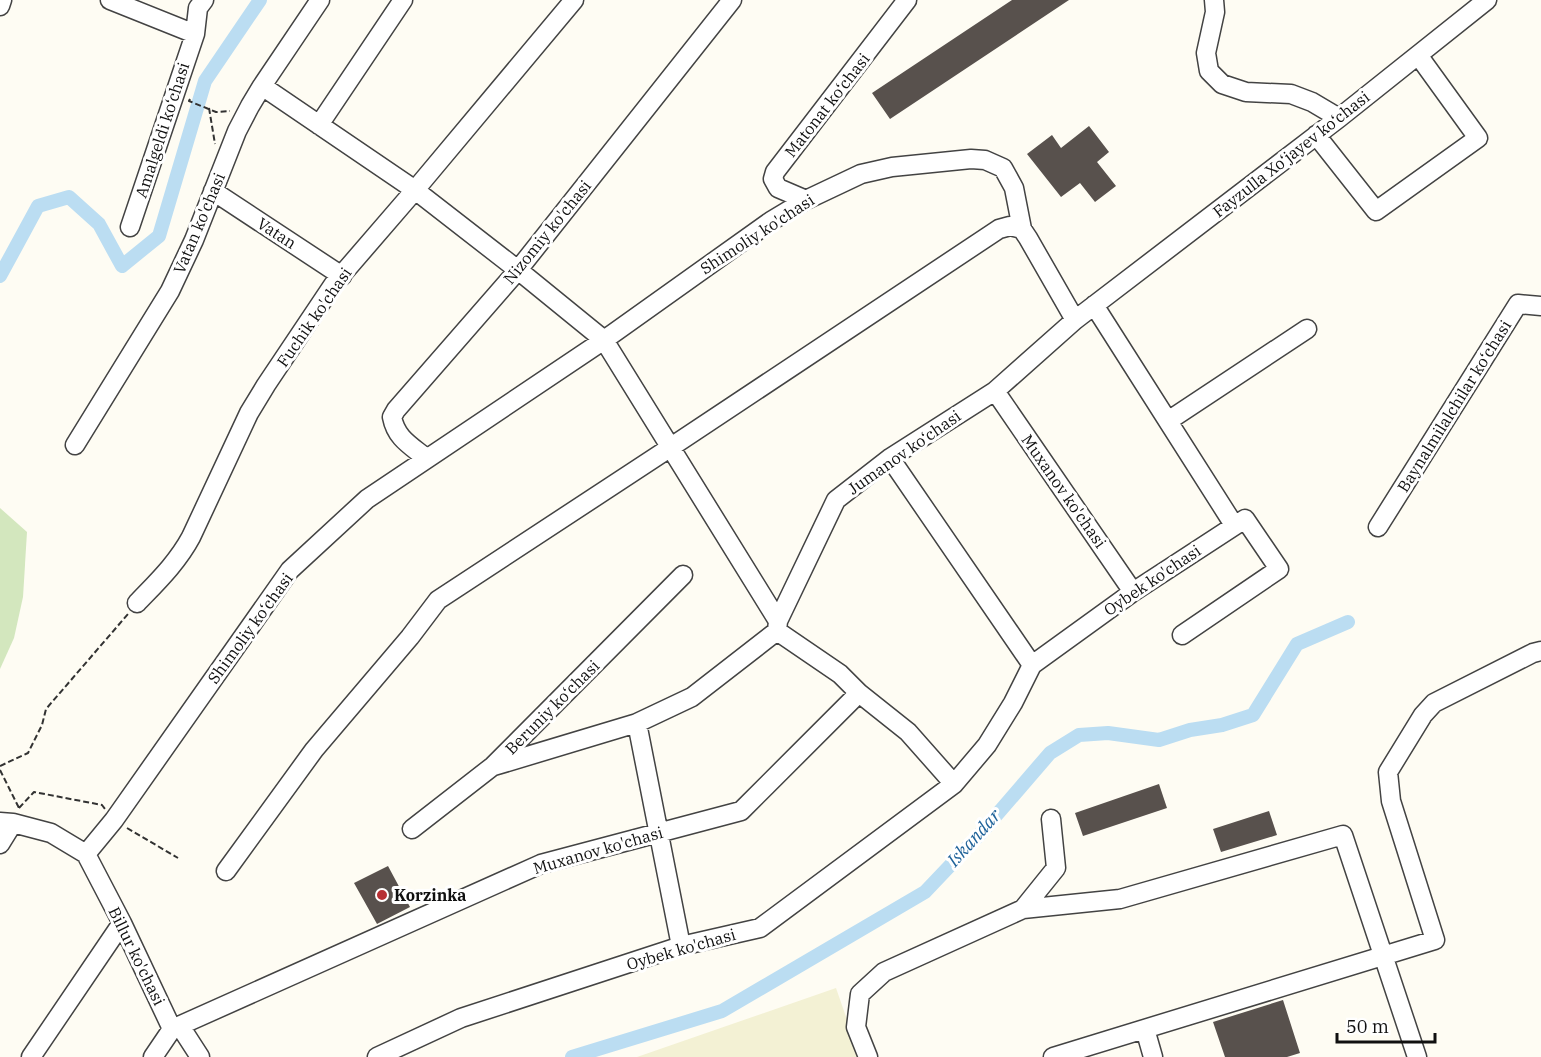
<svg xmlns="http://www.w3.org/2000/svg" width="1541" height="1057" font-family="'IBM Plex Serif',serif">
<rect width="100%" height="100%" fill="#fefcf3"/>
<path fill="#f3f1d4" d="M836,988L860,1057H637Z"/>
<path fill="#d3e7be" d="M0,508L27,532L23,597L14,638L0,669Z"/>
<g fill="none" stroke-linecap="round" stroke-linejoin="round">
<path stroke="#bbddf2" stroke-width="14" d="M0,276L38,206L69,197L99,224L122,266L159,236L205,81L260,0
M572,1057L722,1011L925,892L981,833L1050,753L1079,735L1108,733L1159,740L1190,730L1222,725L1253,715L1297,644L1348,622"/>
</g>
<path fill="#58514d" d="M1012,0H1069L890,119L872,93Z
M1089,126L1109,152L1097,162L1116,186L1095,202L1080,183L1061,197L1027,154L1052,135L1061,148Z
M1159,784L1167,808L1083,836L1075,813Z
M1269,811L1277,835L1221,852L1213,829Z
M388,866L410,907L377,924L354,883Z
M1283,1000L1300,1053L1287,1057H1225L1213,1022Z"/>
<g fill="none" stroke-linecap="round" stroke-linejoin="round">
<g stroke="#434343" stroke-width="21">
<path id="minor" d="M110,0L195,34
M1214,0L1215,12L1206,53L1209,71L1222,84L1246,92L1291,94L1312,102L1339,118
M0,6L2,0
M262,86L415,190L518,270L604,340L778,621
M319,125L403,0
M1316,135L1376,211L1478,138L1418,55
M213,191L342,276
M806,200L778,188L773,179L775,172L907,0
M130,227L195,34L198,8L204,0
M1094,305L1234,525
M995,391L1133,592
M1168,421L1307,329
M75,445L170,291L194,240L237,131L250,106L262,86L320,0
M426,458C410,445 396,438 392,417L396,410L518,270L732,0
M890,458L1032,665
M1378,527L1518,304L1541,306
M137,603C157,582 177,563 191,537L249,413L266,385L333,285L415,190L574,0
M637,723L681,946
M494,766L637,723L692,697L777,631
M954,784L908,732L859,693L840,674L777,631L778,621L836,500L890,458L995,391L1075,320L1339,118L1487,0
M0,822L13,823L51,833L86,854
M412,829L493,766L683,575
M0,844L13,823
M86,854L114,820L290,570L367,499L604,340L771,221L806,200L861,174L892,167L971,159L985,160L1003,168L1014,188L1022,229
M86,854L122,923L172,1029
M226,871L314,750L410,637L438,600L671,447L999,229L1010,226L1022,229L1028,238L1075,320
M1023,909L1056,868L1051,819
M180,1026L200,1057
M172,1029L541,864L741,811L859,693
M1145,1029L1153,1057
M31,1057L122,923
M153,1057L172,1029
M377,1057L461,1018L681,946L760,928L954,784L987,745L1013,703L1032,665L1133,592L1245,519L1279,569L1182,635
M868,1057L856,1027L860,994L884,972L1023,909L1120,899L1343,835L1417,1057
M1053,1057L1435,940L1391,801L1388,772L1423,715L1434,703L1533,653L1541,651"/>
</g>
<path stroke="#323232" stroke-width="2" stroke-dasharray="6 3" stroke-linecap="butt" d="M190,99L189,101L216,112L230,111
M209,108L215,144
M0,766L28,753L42,725L46,709L128,614
M0,770L19,808
M19,808L34,792L102,805L105,809
M127,828L178,858"/>
<use href="#minor" stroke="#fff" stroke-width="18"/>
</g>
<circle fill="#b73034" stroke="#fff" stroke-width="2" cx="382" cy="895" r="6"/>
<g text-anchor="middle" stroke-width="6" stroke-linejoin="round" paint-order="stroke">
<g font-size="16" fill="#101010" stroke="#fff">
<text transform="translate(827 105) rotate(-52)" y="6">Matonat ko‘chasi</text>
<text transform="translate(162 130) rotate(-72)" y="6">Amalgeldi ko‘chasi</text>
<text transform="translate(1291 154) rotate(-38)" y="6">Fayzulla Xo‘jayev ko‘chasi</text>
<text transform="translate(199 223) rotate(-67)" y="6">Vatan ko'chasi</text>
<text transform="translate(547 232) rotate(-51)" y="6">Nizomiy ko'chasi</text>
<text transform="translate(277 233) rotate(33)" y="6">Vatan</text>
<text transform="translate(757 234) rotate(-33)" y="6">Shimoliy ko'chasi</text>
<text transform="translate(314 317) rotate(-55)" y="6">Fuchik ko'chasi</text>
<text transform="translate(1454 406) rotate(-58)" y="6">Baynalmilalchilar ko‘chasi</text>
<text transform="translate(904 452) rotate(-35)" y="6">Jumanov ko‘chasi</text>
<text transform="translate(1064 491) rotate(55)" y="6">Muxanov ko'chasi</text>
<text transform="translate(1152 580) rotate(-34)" y="6">Oybek ko'chasi</text>
<text transform="translate(250 628) rotate(-54)" y="6">Shimoliy ko‘chasi</text>
<text transform="translate(552 707) rotate(-45)" y="6">Beruniy ko‘chasi</text>
<text transform="translate(598 850) rotate(-16)" y="6">Muxanov ko'chasi</text>
<text transform="translate(681 949) rotate(-16)" y="6">Oybek ko'chasi</text>
<text transform="translate(137 956) rotate(64)" y="6">Billur ko'chasi</text>
</g>
<g font-size="16" font-weight="bold" fill="#101010" stroke="#fff" text-anchor="start">
<text x="394" y="901">Korzinka</text>
</g>
<g font-size="18" font-style="italic" fill="#20639a" stroke="#fff">
<text transform="translate(974 838) rotate(-48)" y="6">Iskandar</text>
</g>
</g>
<path d="M1337 1033v9h98v-9" fill="none" stroke="#101010" stroke-width="3"/>
<text x="1346" y="1033" font-size="18" fill="#101010" stroke="#ffffff" stroke-width="4.5" paint-order="stroke">50 m</text>
</svg>
